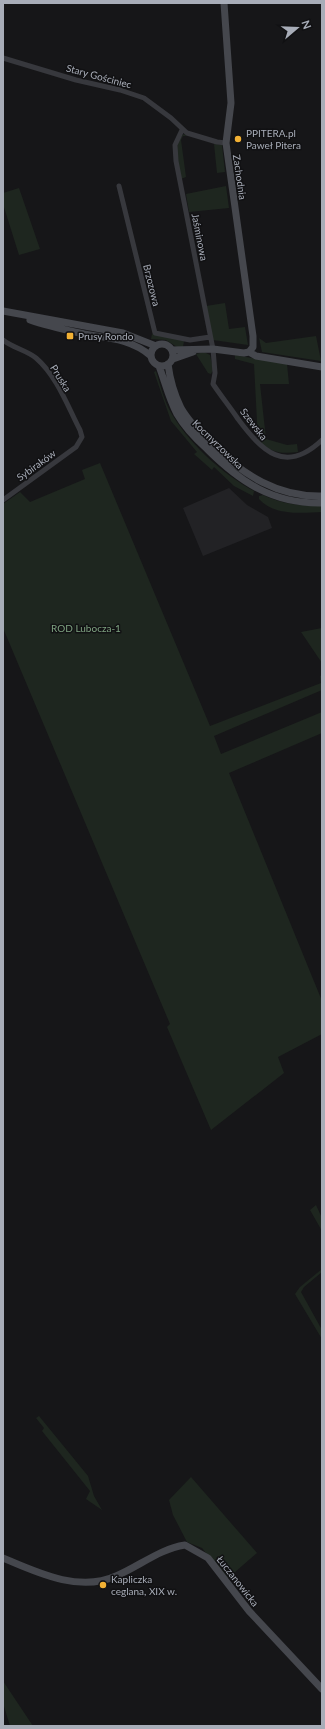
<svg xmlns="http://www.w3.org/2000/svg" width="325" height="1729" font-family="Lato,sans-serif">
<rect width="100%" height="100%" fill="#161618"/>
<path fill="#222225" d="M229,488L247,505L268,517L272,528L203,556L183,508Z"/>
<path fill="#1e261f" d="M184,134L187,136H183L181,140L186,177L181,179C179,167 172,141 184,134Z
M214,144L222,145L225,172L217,173Z
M226,186L229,208L189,212L186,194Z
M19,188L40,249L19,255L3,204V193Z
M225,303L229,329L245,327L248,345L213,340L206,306Z
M152,334L184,341L183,347H177L166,340L151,339Z
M316,336L321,361L262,352L259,338L266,343Z
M204,352L210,355L213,370L211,374L208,373L196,354Z
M235,355L287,364L289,384H260L266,439L287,445L297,444L298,452C282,454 269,453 258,440L254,364L235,359Z
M156,371C160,384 163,397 169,409C186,441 222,474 254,491L253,496L234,486L214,467L212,470L194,454L197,452L171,421L154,372Z
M100,463L210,726L321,683L320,676L322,675V690L214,736L221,754L322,712V733L229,773L322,1001V1034L278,1057L284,1073L211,1130L167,1027L170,1024L3,628V504L20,492L30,502L85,479L82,470Z
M263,495C281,504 302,506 322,506V512C302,513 274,516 259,499V496Z
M322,628V663L301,632Z
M316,1205L322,1218V1231L310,1210Z
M322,1269V1272L304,1287L301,1292L322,1330V1339L295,1294L300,1287Z
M39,1416L88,1476L94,1496L102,1510L86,1499L90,1491L42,1431L44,1428L36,1418Z
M191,1477L257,1553L227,1579L202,1548L187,1542L173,1515L169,1500Z
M3,1681L33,1726H10L3,1703Z"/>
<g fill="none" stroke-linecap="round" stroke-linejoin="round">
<path stroke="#37383d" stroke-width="5" d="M3,58L76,80L120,90L144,98L171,118L187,133L217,142L226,143
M182,130L175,145L176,161L213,349L215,373L213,384C221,396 230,407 238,419C262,451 285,475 322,440
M119,186L155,333L190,340L210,337
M3,340C13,348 26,350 36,358C57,376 68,407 80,430L82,437L76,447L3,500"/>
<path stroke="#45474d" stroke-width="7" d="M224,3L231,103L226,143L253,336V347L249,352
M3,311L123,333L156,346
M30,320C47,326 66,330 84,334C108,338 131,339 151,356
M151 355a11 11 0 1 1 22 0a11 11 0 1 1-22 0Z
M172,350L213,349L244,353L249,352L256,356L322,367
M173,359L193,352
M168,364C170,380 174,394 181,408C189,422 201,434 212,445C244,475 277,497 322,496
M159,366C165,382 169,399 177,414C185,428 196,439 207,449C240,482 273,504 322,503
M3,1558C36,1572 79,1593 116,1576C140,1566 159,1549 185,1545L208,1558L249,1611L322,1689"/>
</g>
<g fill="#f2b134" stroke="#111113" stroke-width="1.5">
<circle cx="238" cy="139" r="4"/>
<rect x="66" y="332" width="8" height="8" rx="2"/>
<circle cx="103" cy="1585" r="4"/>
</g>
<g text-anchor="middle" stroke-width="3" stroke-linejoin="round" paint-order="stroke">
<g font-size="10" fill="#a8adb8" stroke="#111113">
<text transform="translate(99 76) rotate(15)" y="4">Stary Gościniec</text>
<text transform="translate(240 177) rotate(82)" y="4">Zachodnia</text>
<text transform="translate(200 237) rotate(79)" y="4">Jaśminowa</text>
<text transform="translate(152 285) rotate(76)" y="4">Brzozowa</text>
<text transform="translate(61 378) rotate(58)" y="4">Pruska</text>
<text transform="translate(254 424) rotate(52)" y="4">Szewska</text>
<text transform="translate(218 444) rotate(44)" y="4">Kocmyrzowska</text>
<text transform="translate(36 465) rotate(-36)" y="4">Sybiraków</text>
<text transform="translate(238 1581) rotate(52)" y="4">Łuczanowicka</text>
</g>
<g font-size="10" fill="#a8adb8" stroke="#111113" text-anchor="start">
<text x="246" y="137">PPITERA.pl<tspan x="246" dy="12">Paweł Pitera</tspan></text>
<text x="78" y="340">Prusy Rondo</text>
<text x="111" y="1583">Kapliczka<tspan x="111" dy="12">ceglana, XIX w.</tspan></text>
</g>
<g font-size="10" fill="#7fa381" stroke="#111113">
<text x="86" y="632">ROD Lubocza-1</text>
</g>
</g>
<rect width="325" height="1729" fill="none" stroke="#a8adb8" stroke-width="8"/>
<g transform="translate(297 28) rotate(71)" stroke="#111113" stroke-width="3" paint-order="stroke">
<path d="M0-3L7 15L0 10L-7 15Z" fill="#a8adb8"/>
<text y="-6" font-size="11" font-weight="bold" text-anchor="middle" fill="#a8adb8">N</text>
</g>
</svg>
